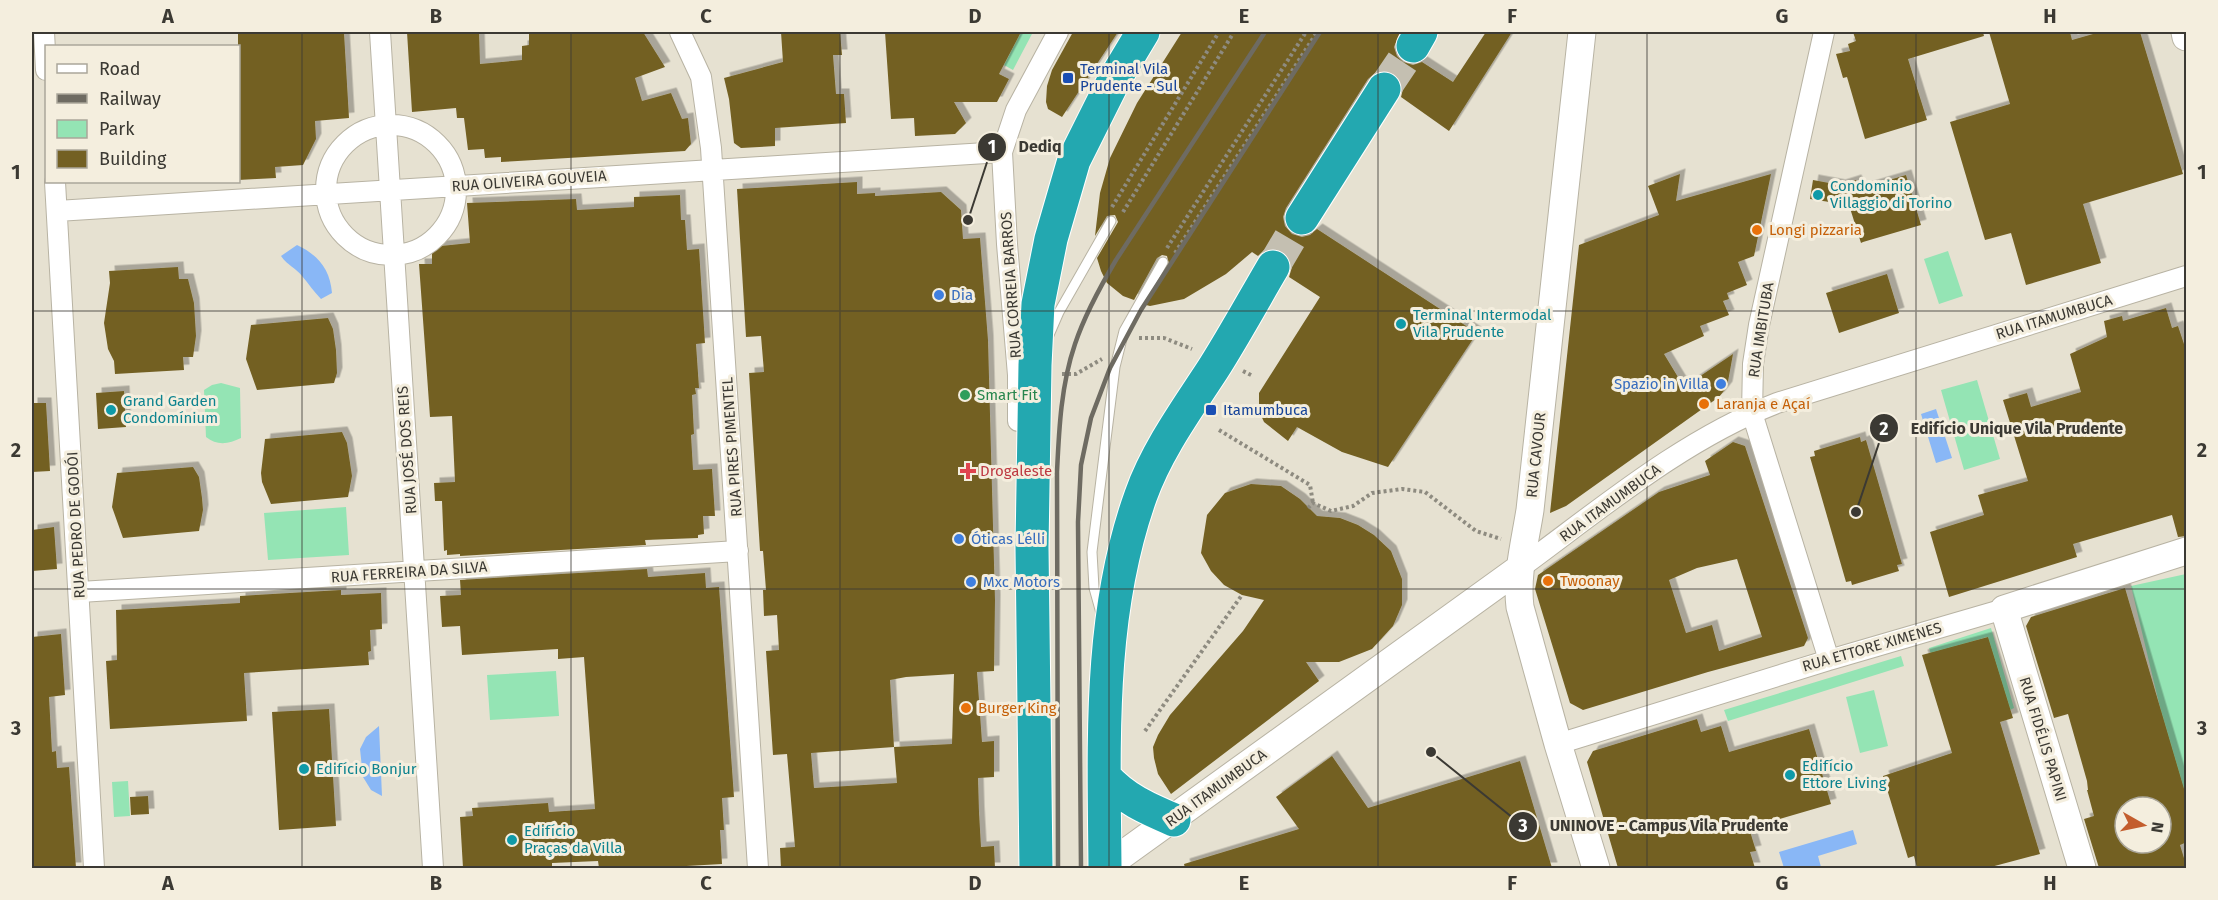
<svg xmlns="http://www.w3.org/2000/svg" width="2218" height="900" font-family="'Fira Sans',sans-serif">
<defs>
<filter id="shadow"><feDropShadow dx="5.5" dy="-5.5" stdDeviation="0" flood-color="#0004"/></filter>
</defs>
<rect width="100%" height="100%" fill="#e6e1d1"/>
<path fill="#94e4b4" d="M1021,32H1033L1013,70L1004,65Z
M1948,251L1963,296L1939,304L1924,259Z
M1977,380L2000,459L1964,470L1941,390Z
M221,383L240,388L241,438C229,444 217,446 206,437L204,390L212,385Z
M346,507L349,555L268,560L264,513Z
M2186,574V798L2182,800L2131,586Z
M1991,628L2014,708L2010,710L1987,637L1931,654L1929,648Z
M1901,656L1904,666L1728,721L1724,710Z
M556,671L559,716L490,720L487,675Z
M1874,690L1888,746L1860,753L1846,697Z
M128,781L130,816L114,817L112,782Z"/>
<path fill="#89b7f6" d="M297,245C318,255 330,269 332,293L321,299C314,292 309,284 302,276C296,268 288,266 281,256Z
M1936,409L1952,458L1936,463L1921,414Z
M379,726L382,796L371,790L363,777L360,749L366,737Z
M1853,830L1857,844L1818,856L1821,867L1784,868L1779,852Z"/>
<path fill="#736023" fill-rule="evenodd" filter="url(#shadow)" d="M238,32L344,33L349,118L315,121L316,139L303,165L275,167L276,178L238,180Z
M407,32H479L480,64L522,60V46L529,45V32H643L665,67L635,78L642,101L671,93L682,119L688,118L691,144L685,151L501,162V157L485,158L484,149L468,150L464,118H457L456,108L412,112Z
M781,32H840L842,55H833L836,94H844L846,123L775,128V146L741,148L734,143L729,99L724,78L783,62Z
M885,32H1021L999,74L1009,79L997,102H954L966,123L955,134L915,136L914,118L891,119Z
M1073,32H1118L1062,117L1048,109L1046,102L1047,86L1052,70Z
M1182,32H1400L1394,47L1397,56L1403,62L1413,65L1422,62L1453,82L1486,32H1512L1449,131L1401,97L1403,89L1401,81L1395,74L1385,70L1375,73L1368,79L1286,208L1283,217L1285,226L1292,234L1302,237L1310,235L1317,229L1477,333L1388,467L1342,452L1297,427L1288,441L1264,422L1259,411V393L1320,297L1289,277L1292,267L1290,258L1283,251L1272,248L1264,250L1258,256L1252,252L1226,274L1184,299L1150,306L1146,305L1169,265L1167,256L1162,255L1157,258L1134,300L1123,296L1107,283L1101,271L1097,258L1118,222L1115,215L1107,216L1095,236L1100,193L1110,158L1137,103Z
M1853,32H1983L1984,36L1908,59L1927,120L1865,139L1847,77L1843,78L1836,54L1850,51L1848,44L1856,41Z
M1989,32H2070L2072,40L2100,32H2140L2183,174L2083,204L2101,263L2026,285L2011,233L1985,240L1950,122L2010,104Z
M1680,174L1676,201L1771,174L1754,256L1738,262L1747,285L1727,293L1729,299L1723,301L1729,315L1700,326L1704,336L1664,354L1684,387L1733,354L1727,387L1719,397L1566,506L1550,513L1579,245L1659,215L1648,186Z
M1906,175L1921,225L1863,242L1861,243L1849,205L1810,199L1813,180L1840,185L1856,180L1859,189Z
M857,182V194L875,193V196L941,192L961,210L963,239L980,238L988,340L995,600L994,671L977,672L982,742L994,741V777L978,778L979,812L981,847L994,846L995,868H781L780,848L795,847L787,754L773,755L766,651L779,650L777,615L764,616L763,590H766L763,551H760L749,373L764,372L761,336L746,337L737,189ZM954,674L952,744L894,747L890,680L906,677ZM894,747L897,783L814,788L811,753Z
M680,195L681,220H685L687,250L699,249L705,343L696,344L699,388H695L696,394L692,395L694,434L691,435L693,470L712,469L715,516H703L704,534L698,535V538L645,540L646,545L460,556V554L447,555V550L444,551L442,501H435L434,483L455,482L452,416L430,417L419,264H432V253L441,246L470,243L467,203L576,199L577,210L634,207V197Z
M178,267L179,279H188L194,303L196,336L193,357H183L184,370L115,374L114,361L108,349L104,323L110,283L109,271Z
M1887,274L1899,313L1839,333L1826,293Z
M2166,308L2172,328L2178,326L2187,353V536L2178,537L2172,515L2073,544L2077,557L1949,597L1930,532L1984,515L1978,495L2028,481L2003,400L2027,393L2031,407L2081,392L2070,354L2107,337L2104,321L2122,316L2123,321Z
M328,318L333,329L336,350L337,373L334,383L257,390L246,359L251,325Z
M124,391L126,427L98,429L96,393Z
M32,403H46L50,471L32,472Z
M342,432L347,443L352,476L348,497L271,504L262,482L261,473L265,439Z
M1860,437L1861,442L1866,440L1902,564L1897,565L1899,571L1852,585L1851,581L1846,582L1810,457L1815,456L1814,451Z
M1733,442L1745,446L1808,638L1804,646L1708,672L1583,710L1570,703L1535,589L1538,575L1659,492L1710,475L1705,461ZM1737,559L1762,637L1719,651L1712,625L1686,633L1669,580L1697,568Z
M193,467L199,477L202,498L203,510L199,531L123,538L112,507L117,473Z
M1251,484L1281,486L1300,499L1317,516L1340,518L1358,525L1374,535L1391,551L1402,579V605L1393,626L1372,649L1339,662H1306L1319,681L1171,794L1158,774L1154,758L1153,747L1158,735L1170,715L1243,631L1264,600L1242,595L1224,585L1211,571L1201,553L1207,515L1225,493Z
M54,527L57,569L32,571V530Z
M647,569L648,577L705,573L706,588L719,587L734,797L722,798L724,830H720L722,864L651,868H599L598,861L552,863V868H463L460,817L473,816L472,808L548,803L549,812L595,809L584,657L558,659V649L462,655L460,626L442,627L440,596L461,595L460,580Z
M2125,588L2187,799V842L2180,845L2187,868H2099L2084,819L2094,816L2087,790H2088L2087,781L2068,714L2054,718L2026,626L2031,617ZM2125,807H2161V843H2125Z
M341,590V595L381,593L382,629L370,630L371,651L368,652L369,665L244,673L247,721L110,729L106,661L117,660L116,610L240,603V596Z
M61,634L65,695L49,697L52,752L56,751L57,768L69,767L76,868H32V637Z
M1988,637L2013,718L2000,722L2040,854L1987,868H1917L1914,856L1908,858L1883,776L1952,753L1922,655Z
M329,709L336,826L279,830L272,712Z
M1697,719L1701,732L1721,726L1729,752L1809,729L1831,804L1749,828L1756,851L1750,852L1755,868H1618L1587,762L1593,751Z
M1332,756L1368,808L1520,761L1552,868H1185L1184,864L1299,829L1276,797Z
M148,796L149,814L131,815L130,797Z"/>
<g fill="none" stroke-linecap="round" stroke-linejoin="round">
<path stroke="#c4bfb1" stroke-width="33" stroke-dasharray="33 16" stroke-linecap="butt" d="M1384,89L1413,46
M1273,267L1302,218"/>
<g stroke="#b8b3a3" stroke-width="11">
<path id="lane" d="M1049,335L1059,312L1111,221
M1101,613L1094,588L1092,552L1115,367L1124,331L1163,262"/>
</g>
<g stroke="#b8b3a3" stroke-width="22">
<path id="street" d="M44,32L46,70
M380,32L433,868
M680,32L701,77L711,148L758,868
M1824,32L1759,325L1753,364L1752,413L1829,660
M326 190a65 65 0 1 1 130 0a65 65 0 1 1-130 0Z
M55,182L94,868
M57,211L1002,152
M1018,421V375L1007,244L1002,152L1016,110L1058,32
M1520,568C1602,508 1682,440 1777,403L2186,276
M80,592L738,551
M1558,744L1829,660L2004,609"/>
</g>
<g stroke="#b8b3a3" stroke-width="29">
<path id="secondary" d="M1582,32L1530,510C1525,542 1516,575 1520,607L1558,744L1596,868
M2185,32L2186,37
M1104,868L1520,568
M2082,868L2004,609L2186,551"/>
</g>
<g stroke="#fff" stroke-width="35">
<path id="highway" d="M1413,46L1421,32
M1302,218L1384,89
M1105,777C1125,799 1146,808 1174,820
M1036,868L1032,547L1035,365L1038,304L1051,239L1074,160L1113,82L1143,32
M1105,868C1104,744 1098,614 1141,495C1157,450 1187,409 1213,369C1234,336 1253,301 1273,267"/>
</g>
<path stroke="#8e8b80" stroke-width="4" stroke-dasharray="3 3" stroke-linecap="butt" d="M1112,207L1219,32
M1123,212L1234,32
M1167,248L1306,32
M1175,253L1317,32
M1139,338H1164L1192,349
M1243,371L1253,376
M1062,374H1076L1102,359
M1219,430L1310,485L1313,503
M1308,508L1313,503L1331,511L1353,506L1372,493L1402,489L1425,492L1476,531L1501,539
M1145,731L1242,595"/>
<use href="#lane" stroke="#fff" stroke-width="9"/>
<use href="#street" stroke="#fff" stroke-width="20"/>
<use href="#secondary" stroke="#fff" stroke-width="27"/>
<use href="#highway" stroke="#23a8b0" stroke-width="33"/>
<path stroke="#6e6b62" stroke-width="4.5" d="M1058,868L1057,472C1059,429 1061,385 1075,344C1085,314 1100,287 1116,260L1265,32
M1081,868L1078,522L1081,465L1091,418L1110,368L1141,310L1320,32"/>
</g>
<path fill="none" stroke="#3b3933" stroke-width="1.5" stroke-opacity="0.55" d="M302,32V868M571,32V868M840,32V868M1109,32V868M1378,32V868M1647,32V868M1916,32V868M32,311H2186M32,589H2186"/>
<g fill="#1a4fb4" stroke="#f4eede" stroke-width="2">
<rect x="1062" y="72" width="12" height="12" rx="3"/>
<rect x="1205" y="404" width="12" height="12" rx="3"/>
</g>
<g fill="#0f9aa8" stroke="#f4eede" stroke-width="2">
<circle cx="1818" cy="195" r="6"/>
<circle cx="1401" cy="324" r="6"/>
<circle cx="111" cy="410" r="6"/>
<circle cx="304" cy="769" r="6"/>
<circle cx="1790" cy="775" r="6"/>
<circle cx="512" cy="840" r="6"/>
</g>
<g fill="#e8710a" stroke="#f4eede" stroke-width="2">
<circle cx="1757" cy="230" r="6"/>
<circle cx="1704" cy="404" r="6"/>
<circle cx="1548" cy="581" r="6"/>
<circle cx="966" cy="708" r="6"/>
</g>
<g fill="#3f7fe0" stroke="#f4eede" stroke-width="2">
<circle cx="939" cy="295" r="6"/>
<circle cx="1721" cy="384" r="6"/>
<circle cx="959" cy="539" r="6"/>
<circle cx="971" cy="582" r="6"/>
</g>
<circle fill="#2e9e5b" stroke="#f4eede" stroke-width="2" cx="965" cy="395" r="6"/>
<path fill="#e0444e" stroke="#f4eede" stroke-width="2" d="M965 462h6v6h6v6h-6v6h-6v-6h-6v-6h6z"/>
<g text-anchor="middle" stroke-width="6" stroke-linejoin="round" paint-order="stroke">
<g font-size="15" fill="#164399" stroke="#f4eede" text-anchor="start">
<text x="1080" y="74">Terminal Vila<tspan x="1080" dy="17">Prudente - Sul</tspan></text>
<text x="1223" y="415">Itamumbuca</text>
</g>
<g font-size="15" fill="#3b3933" stroke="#f4eede">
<text transform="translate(529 181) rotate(-4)" y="5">RUA OLIVEIRA GOUVEIA</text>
<text transform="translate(1011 285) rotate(-94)" y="5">RUA CORREIA BARROS</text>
<text transform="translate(2054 317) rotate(-17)" y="5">RUA ITAMUMBUCA</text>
<text transform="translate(1761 330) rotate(-81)" y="5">RUA IMBITUBA</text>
<text transform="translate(732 447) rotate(-94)" y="5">RUA PIRES PIMENTEL</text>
<text transform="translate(407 450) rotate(-94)" y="5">RUA JOSÉ DOS REIS</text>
<text transform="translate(1536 455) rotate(-84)" y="5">RUA CAVOUR</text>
<text transform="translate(1610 503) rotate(-36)" y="5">RUA ITAMUMBUCA</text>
<text transform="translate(76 525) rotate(-93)" y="5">RUA PEDRO DE GODÓI</text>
<text transform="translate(409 572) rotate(-4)" y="5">RUA FERREIRA DA SILVA</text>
<text transform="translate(1872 647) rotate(-16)" y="5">RUA ETTORE XIMENES</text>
<text transform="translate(2043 739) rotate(73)" y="5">RUA FIDÉLIS PAPINI</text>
<text transform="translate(1216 788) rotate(-36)" y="5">RUA ITAMUMBUCA</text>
</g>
<g font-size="15" fill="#0d838f" stroke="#f4eede" text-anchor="start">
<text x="1830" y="191">Condominio<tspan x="1830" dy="17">Villaggio di Torino</tspan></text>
<text x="1413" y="320">Terminal Intermodal<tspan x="1413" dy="17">Vila Prudente</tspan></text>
<text x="123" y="406">Grand Garden<tspan x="123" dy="17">Condomínium</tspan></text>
<text x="1802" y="771">Edifício<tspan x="1802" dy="17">Ettore Living</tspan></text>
<text x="316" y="774">Edifício Bonjur</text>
<text x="524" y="836">Edifício<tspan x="524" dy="17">Praças da Villa</tspan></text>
</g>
<g font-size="15" fill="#c56008" stroke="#f4eede" text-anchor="start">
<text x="1769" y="235">Longi pizzaria</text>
<text x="1716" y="409">Laranja e Açaí</text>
<text x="1560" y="586">Twoonay</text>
<text x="978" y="713">Burger King</text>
</g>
<g font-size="15" fill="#366cbe" stroke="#f4eede" text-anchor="start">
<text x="951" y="300">Dia</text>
<text x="1709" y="389" text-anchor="end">Spazio in Villa</text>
<text x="971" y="544">Óticas Lélli</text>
<text x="983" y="587">Mxc Motors</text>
</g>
<g font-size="15" fill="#27864d" stroke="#f4eede" text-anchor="start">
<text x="977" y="400">Smart Fit</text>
</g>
<g font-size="15" fill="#be3a42" stroke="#f4eede" text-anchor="start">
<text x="980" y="476">Drogaleste</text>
</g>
</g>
<path fill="none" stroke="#3b3933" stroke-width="2" d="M968 220L992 147M1856 512L1884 428M1431 752L1523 826"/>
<g fill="#3b3933" stroke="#f4eede" stroke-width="2">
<circle cx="968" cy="220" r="6"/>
<circle cx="1856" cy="512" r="6"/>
<circle cx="1431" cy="752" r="6"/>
<circle cx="992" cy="147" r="15"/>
<circle cx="1884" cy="428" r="15"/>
<circle cx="1523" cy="826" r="15"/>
</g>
<g font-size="18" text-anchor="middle" font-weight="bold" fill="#fff">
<text x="992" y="153">1</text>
<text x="1884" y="435">2</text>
<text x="1523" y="832">3</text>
</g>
<g font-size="16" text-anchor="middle" font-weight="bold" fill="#3b3933" stroke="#f4eede" stroke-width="6" stroke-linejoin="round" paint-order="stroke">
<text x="1040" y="152">Dediq</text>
<text x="2017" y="434">Edifício Unique Vila Prudente</text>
<text x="1669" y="831">UNINOVE - Campus Vila Prudente</text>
</g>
<rect width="2218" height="900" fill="none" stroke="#f4eede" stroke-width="66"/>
<rect x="45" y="45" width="195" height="138" fill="#f4eede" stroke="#aaa69a" stroke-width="1.5"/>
<rect x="57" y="64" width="30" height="9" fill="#ffffff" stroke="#aaa69a" stroke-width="1.5"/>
<text x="99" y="75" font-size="18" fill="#3b3933">Road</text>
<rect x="57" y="94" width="30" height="9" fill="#6e6b62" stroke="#aaa69a" stroke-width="1.5"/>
<text x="99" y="105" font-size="18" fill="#3b3933">Railway</text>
<rect x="57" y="120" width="30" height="18" fill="#94e4b4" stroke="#aaa69a" stroke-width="1.5"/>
<text x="99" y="135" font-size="18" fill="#3b3933">Park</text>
<rect x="57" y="150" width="30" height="18" fill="#736023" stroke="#aaa69a" stroke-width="1.5"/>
<text x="99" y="165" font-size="18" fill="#3b3933">Building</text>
<g transform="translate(2143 825) rotate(99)"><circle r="28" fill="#f4eede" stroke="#aaa69a" stroke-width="1.5"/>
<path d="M0-4.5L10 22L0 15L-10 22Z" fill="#c35d2d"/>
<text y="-9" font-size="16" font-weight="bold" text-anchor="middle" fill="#3b3933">N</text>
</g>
<rect x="33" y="33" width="2152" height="834" fill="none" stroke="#3b3933" stroke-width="2"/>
<g font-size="20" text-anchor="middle" font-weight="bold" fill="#3b3933">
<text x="168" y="23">A</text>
<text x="436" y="23">B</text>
<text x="706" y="23">C</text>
<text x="975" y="23">D</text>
<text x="1244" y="23">E</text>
<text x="1512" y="23">F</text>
<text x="1782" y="23">G</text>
<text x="2050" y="23">H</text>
<text x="16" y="179">1</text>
<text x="2202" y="179">1</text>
<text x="16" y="457">2</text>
<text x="2202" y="457">2</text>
<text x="16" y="735">3</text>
<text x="2202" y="735">3</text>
<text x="168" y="890">A</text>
<text x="436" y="890">B</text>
<text x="706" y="890">C</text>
<text x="975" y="890">D</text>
<text x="1244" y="890">E</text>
<text x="1512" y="890">F</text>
<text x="1782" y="890">G</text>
<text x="2050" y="890">H</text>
</g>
</svg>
